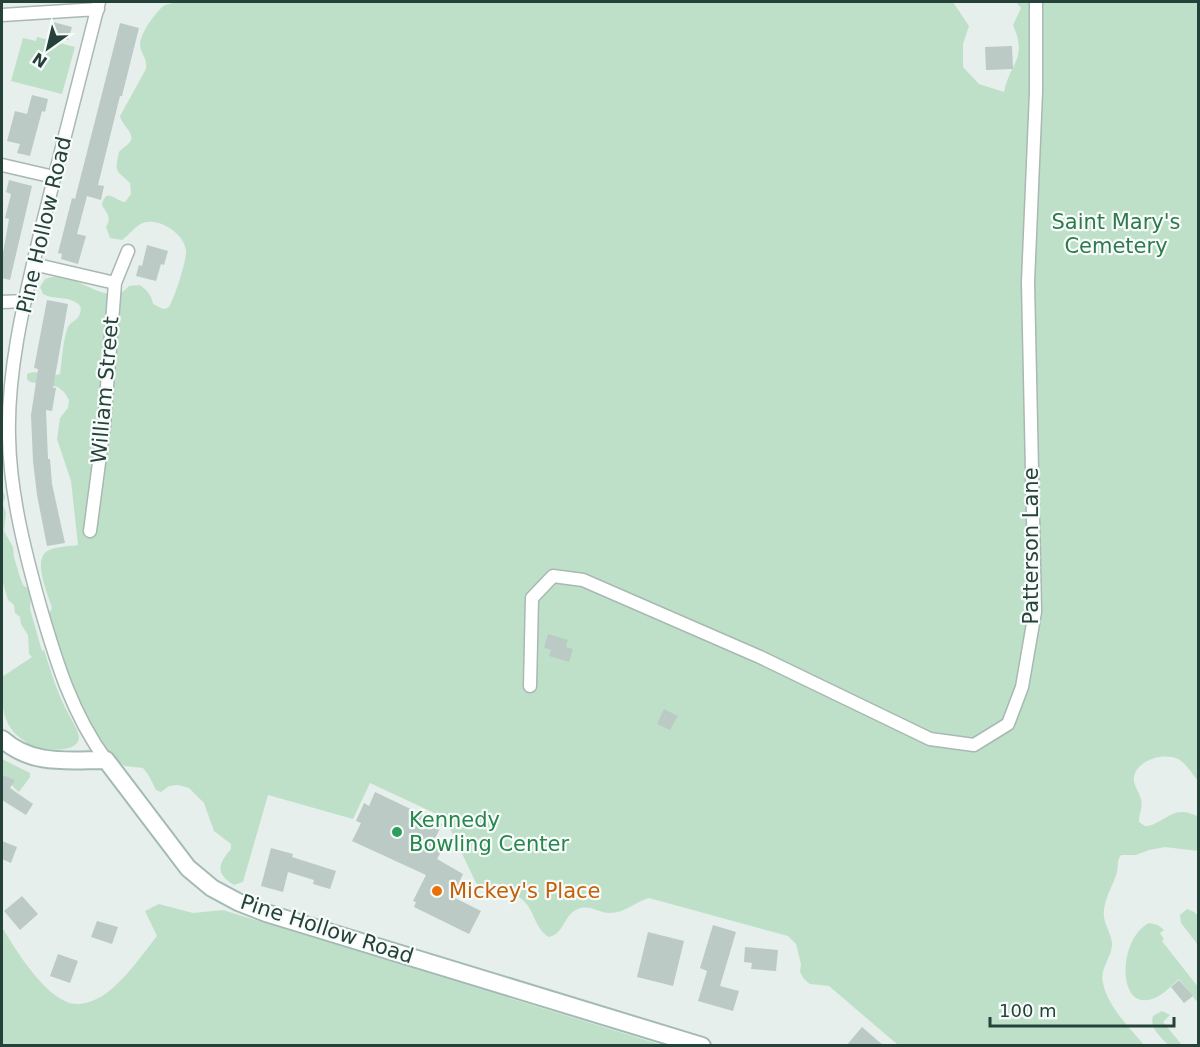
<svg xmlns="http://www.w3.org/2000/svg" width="1200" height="1047" font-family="'DejaVu Sans',sans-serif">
<rect width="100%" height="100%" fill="#e6efeb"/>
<path fill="#bfe0c8" d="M175,2H953L969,26L963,44V67L979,84L1004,92C1010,62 1028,59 1013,25L1021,8L1016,2H1198V781C1192,774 1188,766 1180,760C1167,752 1142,758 1135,773C1131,784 1139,790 1141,799C1143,808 1139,813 1139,822L1145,826C1159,826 1169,811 1183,812C1188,812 1194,815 1198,816V851L1165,847L1149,850L1136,855H1121C1116,862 1119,865 1117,872C1113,886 1102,902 1104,917C1105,925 1111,934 1112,943C1113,956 1099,969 1103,983C1108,1007 1129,1027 1144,1045H898L829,986L810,984L804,979L800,972L801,964L796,944L788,936L649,898C635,902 625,913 610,913C599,913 589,904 578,909C563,915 565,933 549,937C535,929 535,912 524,901C506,885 496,894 478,887L445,818L370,783L353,819L268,795L243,882L234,885C214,873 219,863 231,849V844L214,831L204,803L189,788L178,785L169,786L161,792L156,790L149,776L143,768L125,766L116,761L87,729L47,618L52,608C48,594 31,558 49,550C57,547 69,546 78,545L71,481L57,439L60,418L68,408L69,400L64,392L58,387L30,382L27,379V374C38,368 49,379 60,374C62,361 63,338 68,327C71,321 79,320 80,313C82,308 80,304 75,302C66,296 53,300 43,294L40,287L45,279C74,266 108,312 129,286L140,285C147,290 152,296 153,304L163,309L168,308C173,303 187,260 186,251C185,233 155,214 139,225C135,227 128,236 122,240L110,238L106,227C112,217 107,214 102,205C106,186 115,201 125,202L131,194L130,183C117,170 114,174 119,152C122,148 127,146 130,142C136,133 121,125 120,116L146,69C147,60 144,58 141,50C136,38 154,15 162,7C165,4 171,4 175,2Z
M37,37L75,47L62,94L11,81L23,38L36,41Z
M2,487L5,497L3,504L6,513L4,531L13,547L14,557L20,577L23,585L29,589L31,598L30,609L42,651L44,650C50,668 55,686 63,703C66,711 79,730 79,737C79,756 35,749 25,745L26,742C0,726 2,704 2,677L32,657L29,654L28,635L21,624L20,617L15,613L14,605L8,600L2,580Z
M2,759L30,773V777L19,792C11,786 8,778 2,774Z
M159,904L193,913L223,910L662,1045H2V927C15,949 49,1005 78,1004C88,1004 100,998 108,992C127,977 142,955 157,936L145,911Z
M1187,909L1194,912L1198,916V945L1181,923L1180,915Z
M1149,923L1158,925L1164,930L1160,933L1164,939L1162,941L1198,987V1003L1179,979C1172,985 1165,993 1157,997C1116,1017 1117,939 1149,923Z
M1162,1011L1170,1015L1163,1022L1182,1045H1168C1161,1037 1149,1028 1153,1016Z"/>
<path fill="#bbcac4" d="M53,22L72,27L68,40L50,36Z
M120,23L139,28L122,96H120L98,185L104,186L101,200L87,196L77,234L86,236L78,264L61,259L62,254L58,253L72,198L75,199Z
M1012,46L1013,69L986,70L985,47Z
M32,95L48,99L45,112L42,111L30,156L17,153L20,144L7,141L15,111L27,114Z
M9,180L32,186L10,280L2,278V259L9,219L5,218L11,194L6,192Z
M147,245L168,251L164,265L161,264L156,281L136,276L139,265L142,266Z
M47,300L68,304L53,388H56L52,411L46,410L48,459H50L52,484L65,543L47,546L37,495L33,461L31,415L38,369L34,368Z
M548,634L568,640L566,647L573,649L569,662L549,656L551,650L544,648Z
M664,709L678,716L670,730L657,724Z
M2,775L15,780L10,788L33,804L26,815L2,800Z
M375,792L442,824L432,845L442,850L437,859L463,874L453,897L481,911L469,934L414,907L416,902L413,901L426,875L352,841L361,823L356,821L364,803L369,806Z
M2,841L17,847L11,863L2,859Z
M271,848L293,854L292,857L336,871L330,889L313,884L314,880L288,872L283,892L261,886Z
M22,896L38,914L20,930L4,911Z
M97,921L118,927L112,944L91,937Z
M713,925L736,932L720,986L739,991L733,1011L698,1001L707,971L700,968Z
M648,932L684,941L673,986L637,977Z
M745,947L778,950L776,971L751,969L752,963L744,962Z
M58,954L78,961L70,983L50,976Z
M1179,980L1193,996L1184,1003L1171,987Z
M862,1027L884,1046H846Z"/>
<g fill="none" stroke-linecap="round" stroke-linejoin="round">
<g stroke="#a8b8b2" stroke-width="15">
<path id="street" d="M99,2C80,76 61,151 42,226C26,294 7,367 9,437C10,494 25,552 40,606C56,661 72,714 106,760
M2,15L98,9
M2,165L54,177
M33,264L115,283
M2,302L25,301
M90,531L104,425L115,283L128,251
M530,686L532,598L553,576L583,580L760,657L930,739L974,745L1008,724L1022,687L1035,612L1028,282L1036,92V2"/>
</g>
<g stroke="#a4bbb3" stroke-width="20">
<path id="secondary" d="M2,739C32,766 68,760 106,760L188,868L212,888L238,902L266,913L702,1046"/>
</g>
<use href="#street" stroke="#fff" stroke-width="12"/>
<use href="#secondary" stroke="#fff" stroke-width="16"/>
</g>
<circle fill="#2e9e5b" stroke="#f7fbf9" stroke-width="2" cx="397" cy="832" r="6"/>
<circle fill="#e8710a" stroke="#f7fbf9" stroke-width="2" cx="437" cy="891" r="6"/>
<g text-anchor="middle" stroke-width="4.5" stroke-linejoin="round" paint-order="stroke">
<g font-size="21" fill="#2d7a4b" stroke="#f7fbf9">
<text x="1116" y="229">Saint Mary's<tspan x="1116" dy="24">Cemetery</tspan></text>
</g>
<g font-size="21" fill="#24423a" stroke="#f7fbf9">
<text transform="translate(44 225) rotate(-77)" y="7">Pine Hollow Road</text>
<text transform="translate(105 390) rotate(-85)" y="7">William Street</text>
<text transform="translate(1031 546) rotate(-90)" y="7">Patterson Lane</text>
<text transform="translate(327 929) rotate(18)" y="7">Pine Hollow Road</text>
</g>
<g font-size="21" fill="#27864d" stroke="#f7fbf9" text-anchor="start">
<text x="409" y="827">Kennedy<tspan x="409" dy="24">Bowling Center</tspan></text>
</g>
<g font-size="21" fill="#c56008" stroke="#f7fbf9" text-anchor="start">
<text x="449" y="898">Mickey's Place</text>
</g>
</g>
<rect width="1200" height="1047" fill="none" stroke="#24423a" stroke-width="6"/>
<g transform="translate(48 48) rotate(214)" stroke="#f7fbf9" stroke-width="4.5" paint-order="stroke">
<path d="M0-4.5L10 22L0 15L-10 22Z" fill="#24423a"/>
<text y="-9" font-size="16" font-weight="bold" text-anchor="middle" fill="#24423a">N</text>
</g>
<path d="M990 1017v9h184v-9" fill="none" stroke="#24423a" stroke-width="3"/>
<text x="999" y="1017" font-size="18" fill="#24423a" stroke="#f7fbf9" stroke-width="4.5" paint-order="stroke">100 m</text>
</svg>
